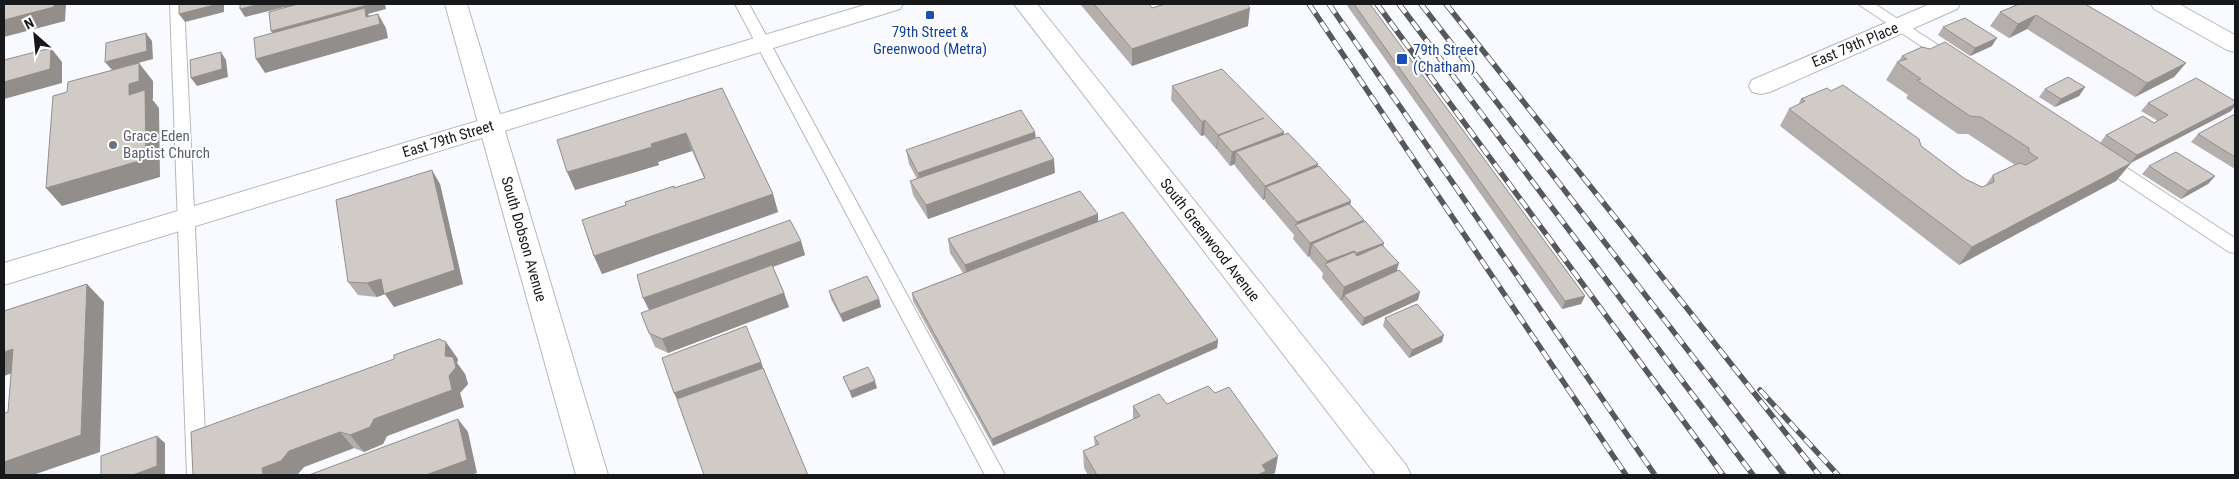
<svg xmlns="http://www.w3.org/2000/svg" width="2239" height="479" font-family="'Roboto Condensed',sans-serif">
<rect width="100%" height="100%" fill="#f8faff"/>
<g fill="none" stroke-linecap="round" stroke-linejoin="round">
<g stroke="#b4b7bc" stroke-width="2">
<path id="service" d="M170,4H184L207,475H187Z
M735,4H749L1005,475H985Z
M1858,4H1875L1958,58L1961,61L1958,64H1948Z
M2104,155L2110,157L2235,238V253L2229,252L2098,165L2096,161L2098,157Z"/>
</g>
<g stroke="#b4b7bc" stroke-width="2">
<path id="minor" d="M445,4H467L608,475H576Z
M1014,4H1037L1406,465L1411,475H1376Z
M1930,4H1960L1957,9L1770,92L1761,94L1752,92L1749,86L1752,80Z
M2151,4H2179L2235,35V52L2227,50L2154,9Z"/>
</g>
<g stroke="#b4b7bc" stroke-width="2">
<path id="secondary" d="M868,4H903L900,9L4,285V263Z"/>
</g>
<use href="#service" fill="#fff" fill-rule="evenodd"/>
<use href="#minor" fill="#fff" fill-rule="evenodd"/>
<use href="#secondary" fill="#fff" fill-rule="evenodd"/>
<g stroke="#56585b" stroke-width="5.5">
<path id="rail" d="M1309,4L1626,475
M1329,4L1655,475
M1377,4L1723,475
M1399,4L1753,475
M1421,4L1784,475
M1446,4L1819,475
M1760,390L1838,475"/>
</g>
<use href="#rail" stroke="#fff" stroke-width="4" stroke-dasharray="11" stroke-linecap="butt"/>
</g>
<path fill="#b4afac" d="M1080,4H1149L1152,8L1248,26L1132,66Z
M1346,4H1370L1585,296L1581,304L1562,309Z
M2019,4L2186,63L2174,77L2135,97L2027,29L2009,38L1990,26L2000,12Z
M1943,27L1992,46L1970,56L1938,35Z
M1902,56L2100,143L2106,135L2154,123L2158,121L2141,111L2148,103L2231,111L2131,163L2116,181L1959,265L1780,126L1789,109L1798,105L1801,99L1831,91L1921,146L1965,179L1982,187L1985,186L1993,175L2015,165L1968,134H1958L1906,98L1908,95L1886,80L1897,62H1898Z
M1172,86L1284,132L1283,135L1318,167L1364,220V222L1383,246L1397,271L1418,300L1362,326L1342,302L1343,300L1341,301L1322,278L1323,273L1310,258V256L1308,257L1293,239L1294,235L1265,201V199L1263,200L1235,166V164L1230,166L1217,150V149H1216L1204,135L1201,136L1171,100Z
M2085,87L2079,96L2055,107L2039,97L2045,89Z
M722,88L773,194L778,212L602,274L594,256L626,205L704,178L692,151L658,162L659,165L575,190Z
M2235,114V169L2191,142L2198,134Z
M1035,132L1036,138L1055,173L928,219L913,195L910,181L917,179L909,164L906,150Z
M2149,166L2215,176L2208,184L2181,199L2142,174Z
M440,184L463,284L394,307L385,294L377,297L358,295L348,282Z
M1098,221L1218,340L1217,348L993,446L913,301L912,293L963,273L950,253L948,239Z
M801,241L805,255L773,267L784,293L789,307L668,353L655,347L649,333V310Z
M829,291L879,299L881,307L843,322L831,299Z
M1385,318L1442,342L1409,358L1383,326Z
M458,359L457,363L465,374L468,384L460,393L464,407L387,436L383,444L364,452L354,448L304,467L297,475H193Z
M843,377L877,388L852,398Z
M1167,404L1275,473L1270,475H1088L1084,468L1083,451L1095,446L1094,437L1133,419V406Z"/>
<path fill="#928e8c" d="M54,4H66L65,21L4,37V20Z
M218,4H224V12L185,22L179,14Z
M260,4H309L286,10L285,7L245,17L240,9Z
M371,4H385L386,9L368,14L373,22L378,14L386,28L388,38L265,73L256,59L276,39L271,31Z
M1250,8L1248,26L1132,66V49Z
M2036,15L2027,29L2009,38L2018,24Z
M146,33L152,41L153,59L112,70L105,62Z
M1997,38L1992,46L1970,56L1975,48Z
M51,48L62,62V83L4,99V82Z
M221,52L226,60L228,77L197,86L191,78Z
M139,63L153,81V99H152L159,108L160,177L62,206L46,188L129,95V84Z
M2186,63L2174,77L2135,97L2147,83Z
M2085,87L2079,96L2055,107L2061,99Z
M2235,104V106L2231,111L2130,163L2137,155Z
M1264,118L1218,136L1217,149H1216L1218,135Z
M1205,120L1204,135L1201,136L1202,122Z
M1035,132L1036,146L921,187L918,173Z
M1284,132L1282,146L1236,152L1235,164L1230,166L1232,152Z
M686,133L692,151L658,162L651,144Z
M652,147L659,165L575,190L567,172Z
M1054,159L1055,173L928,219L926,205Z
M2131,163L2116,181L1959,265L1972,247Z
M1318,164L1316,179L1266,187L1265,199L1263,200L1265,186Z
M432,170L440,184L463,284L394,307L385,294L377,297L367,283Z
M2215,176L2208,184L2181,199L2188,191Z
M773,194L778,212L602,274L594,256Z
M1351,201L1348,215L1296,226L1297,222Z
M1098,214V228L967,279L965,265Z
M1364,220L1361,234L1312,244L1310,256L1308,257L1310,243Z
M801,241L805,255L650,312L643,298Z
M1384,243L1381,257L1354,267L1357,253Z
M1354,251L1351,264L1326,267L1327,261Z
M1399,263L1395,277L1344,295L1343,300L1341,301L1344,287Z
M87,284L104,302L100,452L33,475H4V462Z
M1420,292L1418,300L1362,326L1364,318Z
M784,293L789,307L668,353L662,339Z
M1585,296L1581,304L1562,309L1565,301Z
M879,299L881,307L843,322L840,314Z
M1444,335L1442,342L1409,358L1412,350Z
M1218,340L1217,348L993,446L992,439Z
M446,342L458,359L457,363L465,374L468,384L460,393L464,407L387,436L383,444L364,452L350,435L374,419L445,356Z
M13,349L32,366L4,376V352Z
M761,362L766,376L680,406L674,393Z
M875,381L877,388L852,398L850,391Z
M458,419L468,432L477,473L470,475H426Z
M340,432L354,448L304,467L297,475H263L262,468L289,451Z
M157,436L165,443V474L161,475H133Z
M1278,456L1275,473L1270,475H1258L1262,465Z"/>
<path fill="#d1cbc8" stroke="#928e8c" d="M4,4H54V7L4,20Z
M179,4H218L179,14Z
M240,4H260L240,9Z
M298,4H371L271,31L269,12Z
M1094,4H1149L1152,8L1165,4H1247L1250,8L1132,49Z
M1354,4H1370L1585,296L1565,301Z
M2019,4H2085L2186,63L2147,83L2036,15L2018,24L2000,12Z
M365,8L366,17L378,14L380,24L256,59L254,38Z
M1965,18L1997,38L1975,48L1943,27Z
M146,33L147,51L105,62L106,43Z
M1945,42L2131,163L1972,247L1789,109L1805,101L1801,99L1827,88L1831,91L1843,85L1919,139L1921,146L1965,179L1982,187L1994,182L1993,175L2019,163L2026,165L2038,158L2029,152V148L1981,117L1970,116L1917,80L1921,79L1897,62L1907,59L1902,56L1922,47L1930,49Z
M51,48L50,69L4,82V60Z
M221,52L222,69L191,78L190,60Z
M139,63V81L129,84V95L145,90L146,159L46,188L53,96L67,92L68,82Z
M1222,69L1284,132L1232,152L1218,136L1264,118L1218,135L1205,120L1202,122L1172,86Z
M2068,77L2085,87L2061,99L2045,89Z
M2196,78L2235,101V104L2137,155L2106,135L2143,116L2154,123L2168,115L2148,103Z
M722,88L773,194L594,256L582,220L626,205L625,202L674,186V188L705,178L686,133L651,144L652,147L567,172L557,140Z
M1021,110L1035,132L918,173L906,150Z
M2235,114V157L2198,134Z
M1288,133L1318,164L1265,186L1236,152Z
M1039,137L1054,159L926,205L910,181Z
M2176,152L2215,176L2188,191L2149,166Z
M1319,166L1351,201L1297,222L1266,187Z
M432,170L455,270L384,294L381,279L367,283L348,282L336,200Z
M1080,191L1098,214L965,265L948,239Z
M1349,204L1364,220L1310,243L1295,225Z
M1123,212L1218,340L992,439L912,293Z
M790,220L801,241L643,298L637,275Z
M1365,221L1384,243L1357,253L1354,251L1327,261L1312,244Z
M1382,245L1399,263L1344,287L1325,264L1354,252L1357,256Z
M772,265L784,293L662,339L649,333L641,313Z
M1399,270L1420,292L1364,318L1344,295Z
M867,276L879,299L840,314L829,291Z
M87,284L81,435L4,462V413L8,412L13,349L4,352V311Z
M1417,304L1444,335L1412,350L1385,318Z
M746,326L761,362L674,393L662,358Z
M439,339L446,342L445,356L453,357L456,367L449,376L452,390L374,419L370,427L350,435L340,432L289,451L281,461L262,468L263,475H193L191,432L394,359V355Z
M868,367L875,381L850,391L843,377Z
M763,368L808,475H704L677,399Z
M1208,386L1215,393L1229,387L1278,456L1262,465L1266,471L1258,475H1097L1083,451L1099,444L1094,437L1140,416L1133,406L1159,394L1167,404Z
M458,419L467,460L426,475H309Z
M157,436V466L133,475H101V456Z"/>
<g fill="#1a4fb4" stroke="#fff" stroke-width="2">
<rect x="925" y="10" width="10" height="10" rx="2.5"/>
<rect x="1396" y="53" width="12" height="12" rx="2.5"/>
</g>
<circle fill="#6b7280" stroke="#fff" stroke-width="2" cx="113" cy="145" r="5"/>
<g text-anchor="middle" stroke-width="4" stroke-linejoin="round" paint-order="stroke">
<g font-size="15" fill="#164399" stroke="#fff">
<text x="930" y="37">79th Street &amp;<tspan x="930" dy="17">Greenwood (Metra)</tspan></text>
<text x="1413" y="55" text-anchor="start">79th Street<tspan x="1413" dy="17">(Chatham)</tspan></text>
</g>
<g font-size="15" fill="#17181a" stroke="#fff">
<text transform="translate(1855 45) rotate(-23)" y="5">East 79th Place</text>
<text transform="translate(448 139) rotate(-17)" y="5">East 79th Street</text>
<text transform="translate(524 239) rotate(74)" y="5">South Dobson Avenue</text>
<text transform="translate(1210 240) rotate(52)" y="5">South Greenwood Avenue</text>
</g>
<g font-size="15" fill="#5b616d" stroke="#fff" text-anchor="start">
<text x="123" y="141">Grace Eden<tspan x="123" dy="17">Baptist Church</tspan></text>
</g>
</g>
<rect width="2239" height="479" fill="none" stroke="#17181a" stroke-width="10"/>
<g transform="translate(35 35) rotate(333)" stroke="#ffffff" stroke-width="4" paint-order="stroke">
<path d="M0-4L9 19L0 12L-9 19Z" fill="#17181a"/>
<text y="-8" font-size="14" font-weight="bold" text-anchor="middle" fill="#17181a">N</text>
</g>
</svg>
